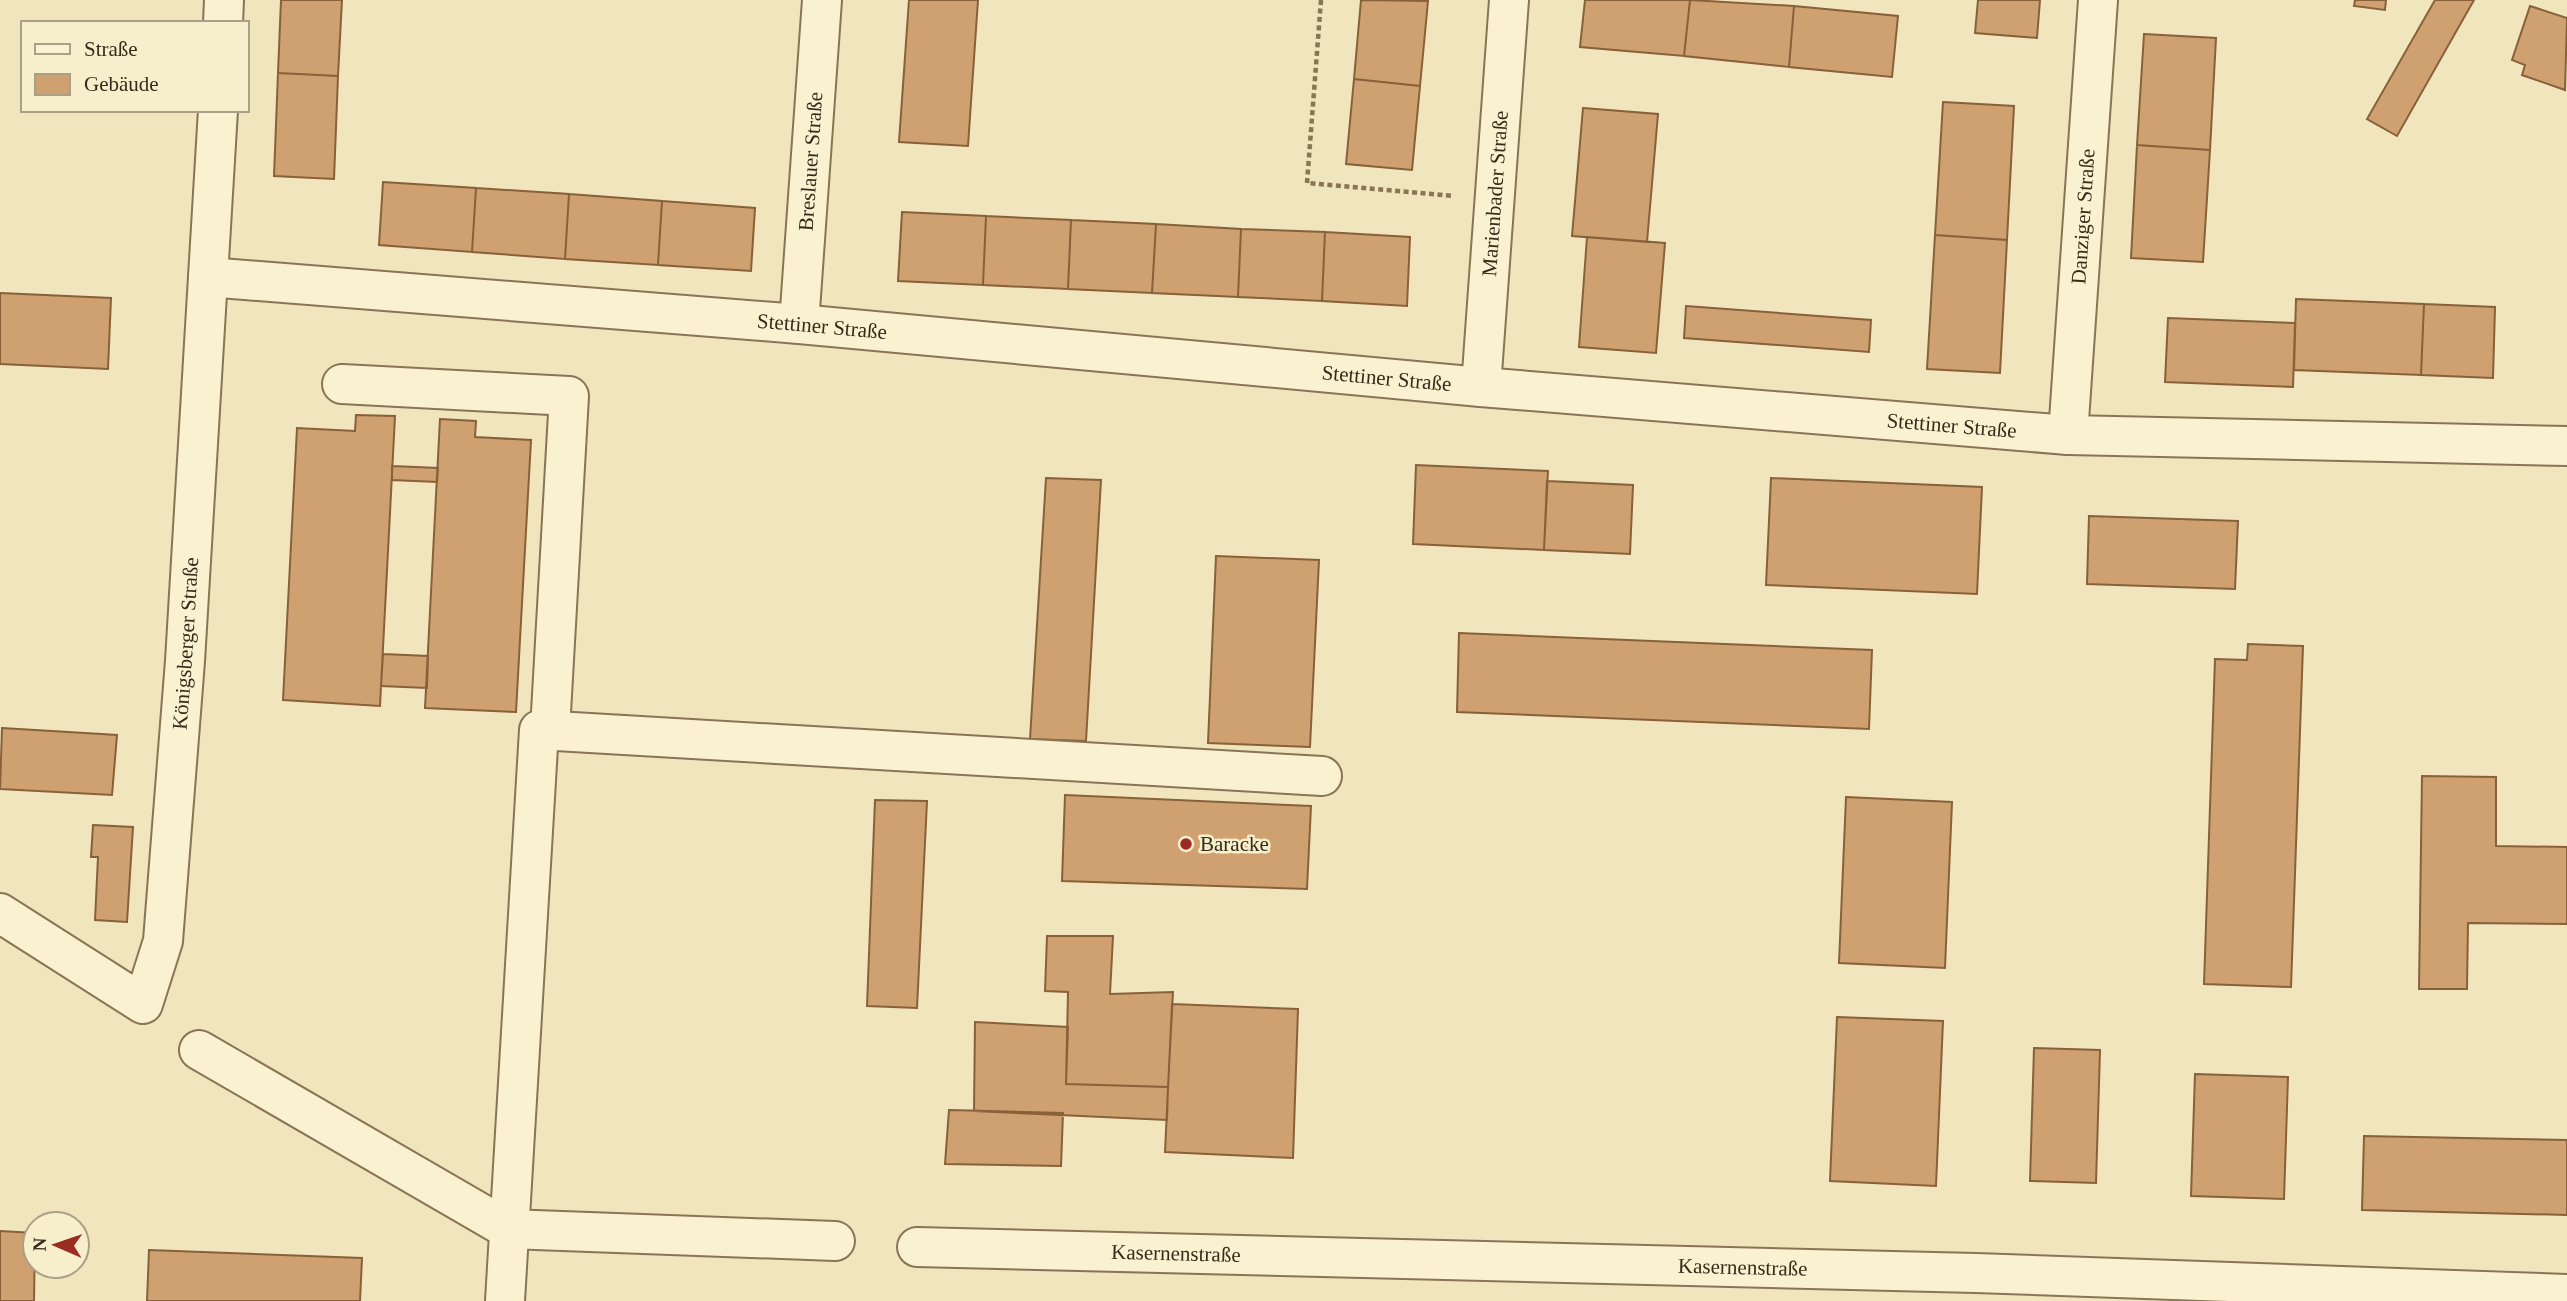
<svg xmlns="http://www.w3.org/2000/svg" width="2567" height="1301" font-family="Georgia,serif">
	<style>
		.building { fill: #d0a170; stroke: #88603a; stroke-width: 2 }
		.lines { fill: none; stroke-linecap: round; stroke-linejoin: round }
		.minor-casing { stroke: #887555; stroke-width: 42 }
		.path { stroke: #887555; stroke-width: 4.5; stroke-dasharray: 5 3.5; stroke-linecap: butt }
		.minor { stroke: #faf1d0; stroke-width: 38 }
		.poi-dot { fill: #9a2c22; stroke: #f7eecc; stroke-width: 2.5 }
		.labels { text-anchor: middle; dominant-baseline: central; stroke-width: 5; stroke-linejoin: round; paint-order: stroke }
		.street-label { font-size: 21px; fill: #362b1b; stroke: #f7eecc }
		.poi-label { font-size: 21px; fill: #362b1b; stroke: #f7eecc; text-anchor: start }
	</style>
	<rect width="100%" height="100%" fill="#f0e5bc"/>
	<!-- building -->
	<path class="building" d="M281,0H342L338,76L278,73Z
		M909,0H978L968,146L899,142Z
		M1361,0L1428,1L1420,86L1354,79Z
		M1585,0H1690L1684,56L1580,47Z
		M1690,0L1794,6L1789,67L1684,56Z
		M1978,0H2040L2037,38L1975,33Z
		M2355,0H2386L2385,10L2354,6Z
		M2435,0H2474L2397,136L2367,119Z
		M1794,6L1898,16L1892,77L1789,67Z
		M2530,6L2567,18L2565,90L2522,75L2525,65L2512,60Z
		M2144,34L2216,38L2210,150L2137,145Z
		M278,73L338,76L334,179L274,176Z
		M1354,79L1420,86L1412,170L1346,164Z
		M1943,102L2014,106L2007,240L1935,235Z
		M1583,108L1658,114L1647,242L1572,236Z
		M2137,145L2210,150L2203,262L2131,258Z
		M383,182L476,188L472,252L379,245Z
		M476,188L569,194L565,259L472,252Z
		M569,194L662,201L658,265L565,259Z
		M662,201L755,208L751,271L658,265Z
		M902,212L986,216L983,285L898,281Z
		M986,216L1071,220L1068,289L983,285Z
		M1071,220L1156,224L1152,293L1068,289Z
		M1156,224L1241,229L1238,297L1152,293Z
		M1241,229L1325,232L1322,301L1238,297Z
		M1325,232L1410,237L1407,306L1322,301Z
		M1935,235L2007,240L2000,373L1927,369Z
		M1587,237L1665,243L1656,353L1579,347Z
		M0,293L111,298L108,369L0,364Z
		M2296,299L2424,304L2421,375L2294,370Z
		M2424,304L2495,307L2493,378L2421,375Z
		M1686,306L1871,320L1869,352L1684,338Z
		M2168,318L2295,323L2293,387L2165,382Z
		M356,415L395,416L380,706L283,700L297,428L355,431Z
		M440,419L476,421L475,437L531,440L516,712L425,708Z
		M1416,465L1548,471L1544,550L1413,544Z
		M392,466L438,468L437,482L392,480Z
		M1046,478L1101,480L1086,741L1030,739Z
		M1771,478L1982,487L1977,594L1766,585Z
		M1547,481L1633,485L1630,554L1544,550Z
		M2089,516L2238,521L2235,589L2087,584Z
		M1216,556L1319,560L1310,747L1208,743Z
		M1459,633L1872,650L1869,729L1457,712Z
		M2248,644L2303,646L2291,987L2204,984L2215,659L2247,660Z
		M383,654L428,656L427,688L381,686Z
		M2,728L117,735L112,795L0,789Z
		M2422,776L2496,777V846L2567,847V924L2468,923L2467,989H2419Z
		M1065,795L1311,806L1307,889L1062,881Z
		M1846,797L1952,802L1945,968L1839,963Z
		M875,800L927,801L917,1008L867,1006Z
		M93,825L133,827L127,922L95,920L98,857H91Z
		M1047,936H1113L1110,994L1173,992L1168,1087L1066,1084L1068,992L1045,991Z
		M1172,1004L1298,1009L1293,1158L1165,1152Z
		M1837,1017L1943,1021L1936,1186L1830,1181Z
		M975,1022L1068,1027L1066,1084L1168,1087L1167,1120L974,1111Z
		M2034,1048L2100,1050L2096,1183L2030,1181Z
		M2195,1074L2288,1077L2284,1199L2191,1196Z
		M949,1110L1063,1113L1061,1166L945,1164Z
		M2364,1136L2567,1140V1215L2362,1210Z
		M0,1231L35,1233L34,1301H0Z
		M149,1250L362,1258L360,1301H147Z"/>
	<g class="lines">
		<!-- minor casing -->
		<g class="minor-casing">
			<g id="minor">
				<path d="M223,23L224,0"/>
				<path id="s1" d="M208,277L799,324L1481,387L2068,435L2567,446"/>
				<path id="s2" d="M799,324L822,0"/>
				<path d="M342,384L569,396L550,730"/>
				<path id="s3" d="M1481,387L1509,0"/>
				<path id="s4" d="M2068,435L2098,0"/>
				<path id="s5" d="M0,913L143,1004L163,941L185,661L218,110"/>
				<path d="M199,1050L508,1229L835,1241"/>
				<path id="s6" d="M917,1247L1976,1273L2567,1294"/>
				<path d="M505,1301L539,730L1322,776"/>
			</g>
		</g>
		<!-- path -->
		<path class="path" d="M1321,0L1307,183L1454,196"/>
		<!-- minor -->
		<use href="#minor" class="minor"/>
	</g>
	<!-- markers -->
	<circle class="poi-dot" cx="1186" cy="844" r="7"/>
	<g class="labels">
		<!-- street labels -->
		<g class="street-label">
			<text stroke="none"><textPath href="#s2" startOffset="163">Breslauer Straße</textPath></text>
			<text stroke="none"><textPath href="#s3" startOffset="194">Marienbader Straße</textPath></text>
			<text stroke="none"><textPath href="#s4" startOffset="219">Danziger Straße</textPath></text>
			<text stroke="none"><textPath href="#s1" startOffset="616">Stettiner Straße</textPath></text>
			<text stroke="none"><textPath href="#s1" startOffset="1183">Stettiner Straße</textPath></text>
			<text stroke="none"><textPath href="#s1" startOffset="1750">Stettiner Straße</textPath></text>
			<text stroke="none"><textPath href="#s5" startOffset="534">Königsberger Straße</textPath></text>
			<text stroke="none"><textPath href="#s6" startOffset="259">Kasernenstraße</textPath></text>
			<text stroke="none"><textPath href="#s6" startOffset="826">Kasernenstraße</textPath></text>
		</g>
		<!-- poi labels -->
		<g class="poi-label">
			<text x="1200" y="844">Baracke</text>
		</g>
	</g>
	<!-- legend -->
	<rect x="21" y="21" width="228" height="91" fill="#f7eecc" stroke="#aaa085" stroke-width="2"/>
	<rect x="35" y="44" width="35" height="10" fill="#faf1d0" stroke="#aaa085" stroke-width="2"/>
	<text x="84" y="56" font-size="21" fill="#362b1b">Straße</text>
	<rect x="35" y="74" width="35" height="21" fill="#d0a170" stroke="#aaa085" stroke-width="2"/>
	<text x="84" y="91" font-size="21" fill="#362b1b">Gebäude</text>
	<!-- north arrow -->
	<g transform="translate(56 1245) rotate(272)"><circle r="33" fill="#f7eecc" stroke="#aaa085" stroke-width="2"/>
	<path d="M0-5L12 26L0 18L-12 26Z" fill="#9a2c22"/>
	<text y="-10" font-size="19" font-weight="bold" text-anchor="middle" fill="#362b1b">N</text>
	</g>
</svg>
